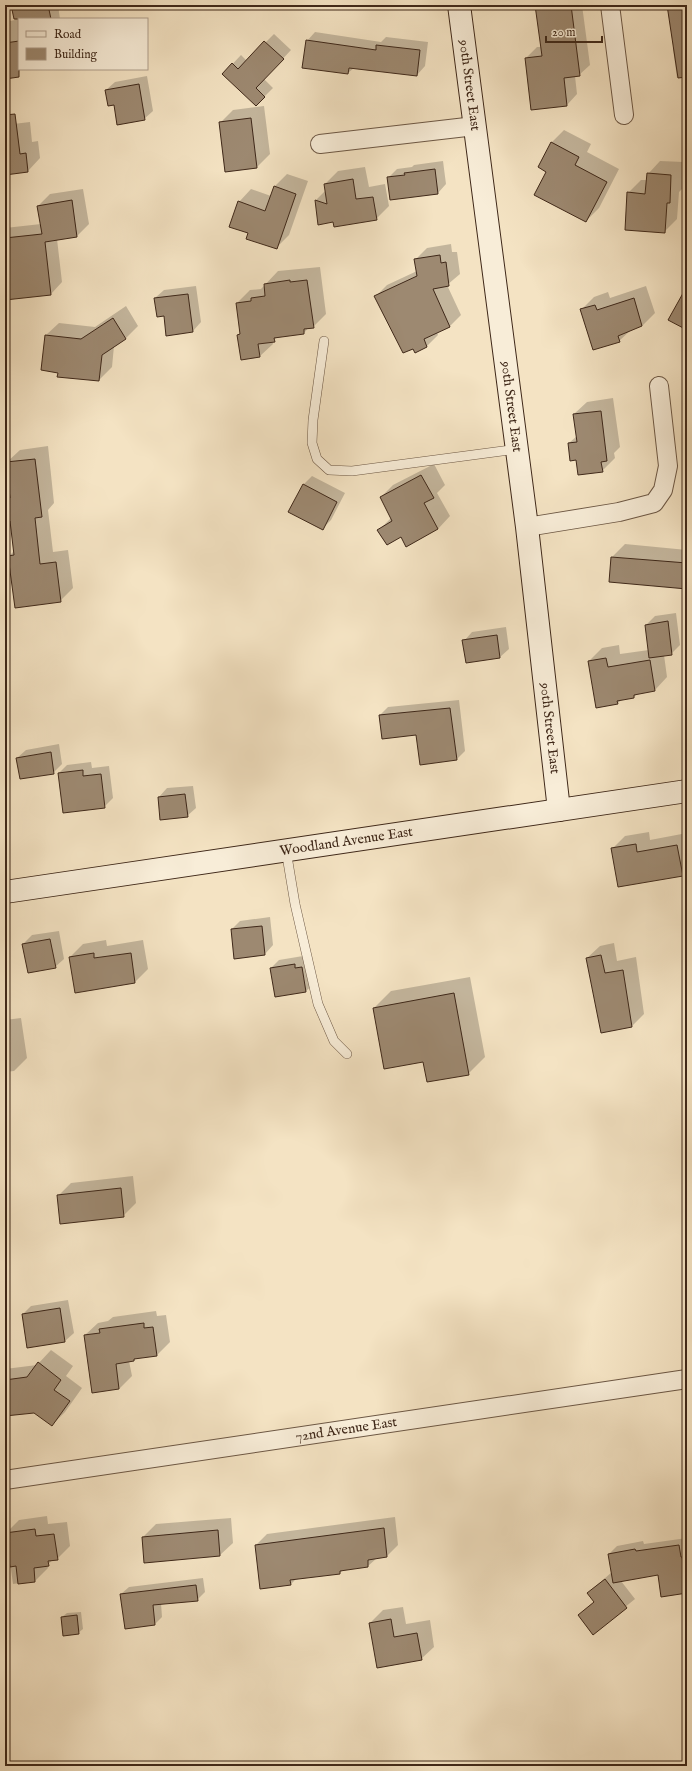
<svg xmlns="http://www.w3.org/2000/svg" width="692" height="1771" font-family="'IM FELL English',serif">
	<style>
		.shadow { fill: #0003 }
		.building { fill: #9d8971; stroke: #3f2819 }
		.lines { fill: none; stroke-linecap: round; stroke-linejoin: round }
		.lane-casing { stroke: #6c5744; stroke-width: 10 }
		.street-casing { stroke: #6c5744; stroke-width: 20 }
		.secondary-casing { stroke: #3f2819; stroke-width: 24 }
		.lane { stroke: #f8edd8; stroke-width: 9 }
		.street { stroke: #f8edd8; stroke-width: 18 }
		.secondary { stroke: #f8edd8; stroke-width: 22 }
		.labels { text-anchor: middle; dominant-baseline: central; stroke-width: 3; stroke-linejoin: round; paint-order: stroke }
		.street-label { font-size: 14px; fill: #3f2819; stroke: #f8edd8 }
	</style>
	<rect width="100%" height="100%" fill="#f4e3c3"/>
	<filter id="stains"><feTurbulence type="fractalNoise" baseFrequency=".005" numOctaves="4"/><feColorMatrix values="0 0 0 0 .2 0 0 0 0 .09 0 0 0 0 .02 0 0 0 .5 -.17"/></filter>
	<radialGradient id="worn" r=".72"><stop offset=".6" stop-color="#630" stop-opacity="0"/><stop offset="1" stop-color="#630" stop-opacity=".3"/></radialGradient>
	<!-- shadow -->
	<path class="shadow" d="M12,5H58L60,19H19V69H21L11,78L5,79V22L15,20Z
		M536,5H582L590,65L579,75L575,76L577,94L567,105L526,58L537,47H541Z
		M668,5H687V76L677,78L673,49L675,47Z
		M315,32L381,42L386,37L428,42L425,66L417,75L354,68L348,73L307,41Z
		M274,34L291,50L264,79L273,88L256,105L223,74L241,55L247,61Z
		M147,76L153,111L144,119L106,90L115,82Z
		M264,106L270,154L257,167L226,170L220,123L233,110Z
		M30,122L32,142L38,141L40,158L28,171L5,174V125Z
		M564,130L591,144L587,152L619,169L599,208L586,221L548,171L551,143Z
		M443,161L446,184L438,193L388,178L397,169L412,167L414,165Z
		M660,161L684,162L682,189L679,192L677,219L665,231L628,193L641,180H647L648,174Z
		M365,167L369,187L385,184L389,206L376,219L334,221L316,200L326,190L325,184L338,171Z
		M287,174L308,181L289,235L276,248L249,233L239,202L251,189L271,196L275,186Z
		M83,189L89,224L77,236L57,239L62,282L51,294L5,299V228L41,224L38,206L50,194Z
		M451,244L452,252H457L460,274L447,285L461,315L450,326L437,332L438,335L427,346L415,351L376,296L387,285L417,271L416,259L427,248Z
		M320,267L326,314L313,327H309L304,333L279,336L272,341L273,344L260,356L238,335L241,333L237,303L250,290L261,289L278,271Z
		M196,286L201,322L193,331L165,315L155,298L164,290Z
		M646,286L655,313L642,326L631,330L619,341L581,310L594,297L608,292L610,298Z
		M126,306L138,326L126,338L114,346L112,367L99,380L59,372L46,335L59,323L95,327Z
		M613,398L620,447L614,453L615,458L602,471L576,459L569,443L577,436L574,414L587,402Z
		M48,446L54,503L48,510L53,552L68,550L73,588L60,601L9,556L14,551L10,520H5V496L10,491L7,462L20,450Z
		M434,464L445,485L437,493L450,516L438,529L407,546L401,536L379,530L391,518L381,497L393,485Z
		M312,476L345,493L331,520L323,528L303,485Z
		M625,544L687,550V588L612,557Z
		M676,613L680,645L671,654L664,655L667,677L655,690L638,693L634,697L622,699L618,703L589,661L602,648L619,645L620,654L649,650L646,625L655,616Z
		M506,627L509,649L500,657L467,662L464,641L472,632Z
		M459,700L465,751L457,759L417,733L380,715L388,707Z
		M59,744L62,764L53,773L17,758L26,750Z
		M91,762L92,768L109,766L113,798L104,807L59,773L67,765Z
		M193,786L196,808L187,816L159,797L167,788Z
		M649,832L650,840L687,833V870L682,875L612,849L625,836Z
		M270,917L273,945L265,954L232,929L240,921Z
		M59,931L64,959L55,967L23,944L32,935Z
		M106,940L107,946L143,940L148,969L135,982L76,992L70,957L83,944Z
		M614,943L617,961L636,957L644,1014L632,1026L587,958L600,946Z
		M303,956L315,983L306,991L275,996L271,968L279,960Z
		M470,977L485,1057L468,1074L424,1061L374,1008L391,991Z
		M21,1018L27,1058L14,1071L5,1072V1020Z
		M133,1176L136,1203L123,1216L58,1196L71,1183Z
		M68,1300L74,1333L65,1341L28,1347L23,1314L31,1306Z
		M156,1311L157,1316L166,1315L170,1342L157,1355L136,1358L134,1361H129L132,1376L119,1389L85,1335L98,1323L108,1321L113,1317Z
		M51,1350L73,1366L66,1376L82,1388L65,1412L52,1425L34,1412L5,1416V1369L37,1365Z
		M47,1516L48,1524L67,1522L70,1546L57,1559H54L47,1565L48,1568L35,1581L13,1584L6,1533L19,1520Z
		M395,1517L398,1545L387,1556L377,1558L368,1566L344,1569L340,1573L297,1578L291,1584L256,1545L267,1534Z
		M231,1518L233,1543L220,1555L143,1537L156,1524Z
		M687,1538V1592L662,1596L658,1574L621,1581L635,1599L593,1633L579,1615L595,1601L588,1593L612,1572L609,1554L617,1546L643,1541L644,1544Z
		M5,1574L9,1595L5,1599Z
		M203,1578L205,1592L197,1600L161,1603L162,1617L155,1624L121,1594L129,1587Z
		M403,1607L406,1624L430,1620L434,1647L421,1659L370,1623L383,1610Z
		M81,1612L83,1629L78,1633L62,1617L67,1613Z"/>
	<!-- building -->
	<path class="building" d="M11,5H48L51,19H14Z
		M535,5H571L580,76L564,78L567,106L531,110L525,58L542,56Z
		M667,5H687V77L678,78Z
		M306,40L376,50V45L420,50L417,76L349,68L348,74L302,68Z
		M19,41V77L5,79V43Z
		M264,41L284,59L256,88L265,97L256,106L222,74L232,63L238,69Z
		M139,84L145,120L117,125L114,105L108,106L105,90Z
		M15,114L20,154L26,153L28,172L5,175V115Z
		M251,118L257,168L225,172L219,122Z
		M551,142L579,157L575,165L607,182L586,222L534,195L546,172L538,167Z
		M435,169L438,194L390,200L387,177L405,175L404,173Z
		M647,173L671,175L670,203H667L665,233L625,230L627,192L645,194Z
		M353,179L356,199L373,197L377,220L334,227L333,222L318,225L315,200L327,204L324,184Z
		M274,186L296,194L277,249L246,239L248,233L229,227L238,201L265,211Z
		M72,200L77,237L45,242L51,295L5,300V238L42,234L37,206Z
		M440,255L441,263L446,262L449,286L433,289L450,327L424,339L427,347L415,353L413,349L403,353L374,296L417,276L414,259Z
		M290,280V282L307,280L314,328L304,329V334L274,338L275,342L258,344L260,357L241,360L237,335L240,334L236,303L251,301V298L265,296L264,284Z
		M687,286V330L668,320Z
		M188,294L193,332L166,336L164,316L157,317L154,298Z
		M634,298L642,326L618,336L620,342L593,350L580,309L595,305L597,310Z
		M113,318L126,339L102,355L99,381L57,377L58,373L41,370L45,335L81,339Z
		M601,411L607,461L601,462L603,472L578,475L576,460L570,461L568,443L577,442L573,414Z
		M35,459L42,517L35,518L40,564L56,562L61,602L15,608L8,556L14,555L10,521H5V498H10L6,462Z
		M421,475L434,498L424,503L438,529L406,547L401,537L387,545L377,530L392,521L380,497Z
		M303,484L337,502L323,530L288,512Z
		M611,557L687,563V589L609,582Z
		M668,621L672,655L649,658L645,625Z
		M497,635L500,658L466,663L462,640Z
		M606,658L608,667L650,660L655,691L634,695V698L617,701L618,704L596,708L588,661Z
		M450,708L457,760L420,765L416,735L382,739L379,715Z
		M51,752L54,774L20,779L16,758Z
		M83,770V776L101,774L105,808L63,813L58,773Z
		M185,794L188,817L160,820L158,797Z
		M636,844L637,852L677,845L683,876L618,887L611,848Z
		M262,926L265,955L234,959L231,929Z
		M50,939L56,968L28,973L22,944Z
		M94,953V958L131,953L135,983L75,993L69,957Z
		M601,955L605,973L623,970L632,1027L601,1033L586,958Z
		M295,964V968L302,967L306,992L275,997L270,968Z
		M454,993L469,1075L427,1082L423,1062L384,1069L373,1008Z
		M121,1188L124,1217L60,1224L57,1195Z
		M60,1308L65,1342L27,1348L22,1314Z
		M144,1323V1328L153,1327L157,1356L134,1359V1361L116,1364L119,1389L92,1393L84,1335L100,1333L99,1329Z
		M38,1362L61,1380L54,1390L70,1401L52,1426L34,1413L5,1416V1380L27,1377Z
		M384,1528L387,1557L368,1560V1567L340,1571V1574L290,1580L291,1585L260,1589L255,1545Z
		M35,1529L36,1536L54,1534L58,1560L48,1561L49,1566L34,1568L35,1582L18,1584L16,1566L10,1567L5,1533Z
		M218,1530L220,1556L144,1563L142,1537Z
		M679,1545L681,1557H682L687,1593L661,1597L658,1575L613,1583L608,1554L635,1549L636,1551Z
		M605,1579L627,1608L593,1635L578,1615L594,1602L587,1593Z
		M196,1585L198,1601L153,1605L155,1625L125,1629L120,1594Z
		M77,1615L79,1634L63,1636L61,1617Z
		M391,1619L394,1637L417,1633L422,1660L377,1668L369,1623Z"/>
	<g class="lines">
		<!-- lane casing -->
		<g class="lane-casing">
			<path id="lane" d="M324,341L313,420L312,443L317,459L329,470L352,471L517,449
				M286,850L295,904L318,1004L334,1041L347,1054"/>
		</g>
		<!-- street casing -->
		<g class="street-casing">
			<g id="street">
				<path d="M610,5L624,115"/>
				<path d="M320,144L475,126"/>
				<path d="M527,527L619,512L654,503L663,490L668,466L659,386"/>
				<path id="s1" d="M5,1480L687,1379"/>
			</g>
		</g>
		<!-- secondary casing -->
		<g class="secondary-casing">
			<g id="secondary">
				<path id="s2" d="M459,5L527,527L559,810"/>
				<path id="s3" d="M5,892L687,791"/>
			</g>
		</g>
		<!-- lane -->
		<use href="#lane" class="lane"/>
		<!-- street -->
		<use href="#street" class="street"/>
		<!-- secondary -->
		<use href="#secondary" class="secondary"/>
	</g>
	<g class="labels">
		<!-- street labels -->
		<g class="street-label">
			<text stroke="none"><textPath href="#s2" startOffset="81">90th Street East</textPath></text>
			<text stroke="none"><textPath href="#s2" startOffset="405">90th Street East</textPath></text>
			<text stroke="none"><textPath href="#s2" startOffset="729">90th Street East</textPath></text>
			<text stroke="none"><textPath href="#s3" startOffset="345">Woodland Avenue East</textPath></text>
			<text stroke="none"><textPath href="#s1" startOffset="345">72nd Avenue East</textPath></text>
		</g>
	</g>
	<!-- margin -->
	<rect width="692" height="1771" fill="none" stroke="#f4e3c3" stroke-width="20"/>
	<rect x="6" y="6" width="680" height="1759" fill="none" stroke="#3f2819" stroke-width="2"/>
	<rect x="10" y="10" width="672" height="1751" fill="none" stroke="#3f2819"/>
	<!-- legend -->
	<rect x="18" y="18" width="130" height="52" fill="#f8edd8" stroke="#ae9e8c"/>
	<rect x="26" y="31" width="20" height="6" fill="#f8edd8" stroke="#ae9e8c"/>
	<text x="54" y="38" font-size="12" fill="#3f2819">Road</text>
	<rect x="26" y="48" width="20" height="12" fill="#9d8971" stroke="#ae9e8c"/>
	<text x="54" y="58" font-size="12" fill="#3f2819">Building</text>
	<!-- scale -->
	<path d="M546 36v6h56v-6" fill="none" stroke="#3f2819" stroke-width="2"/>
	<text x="552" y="36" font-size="12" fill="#3f2819" stroke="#f8edd8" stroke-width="3" paint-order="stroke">20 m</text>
	<rect width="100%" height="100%" filter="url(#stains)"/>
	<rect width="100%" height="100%" fill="url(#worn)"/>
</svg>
